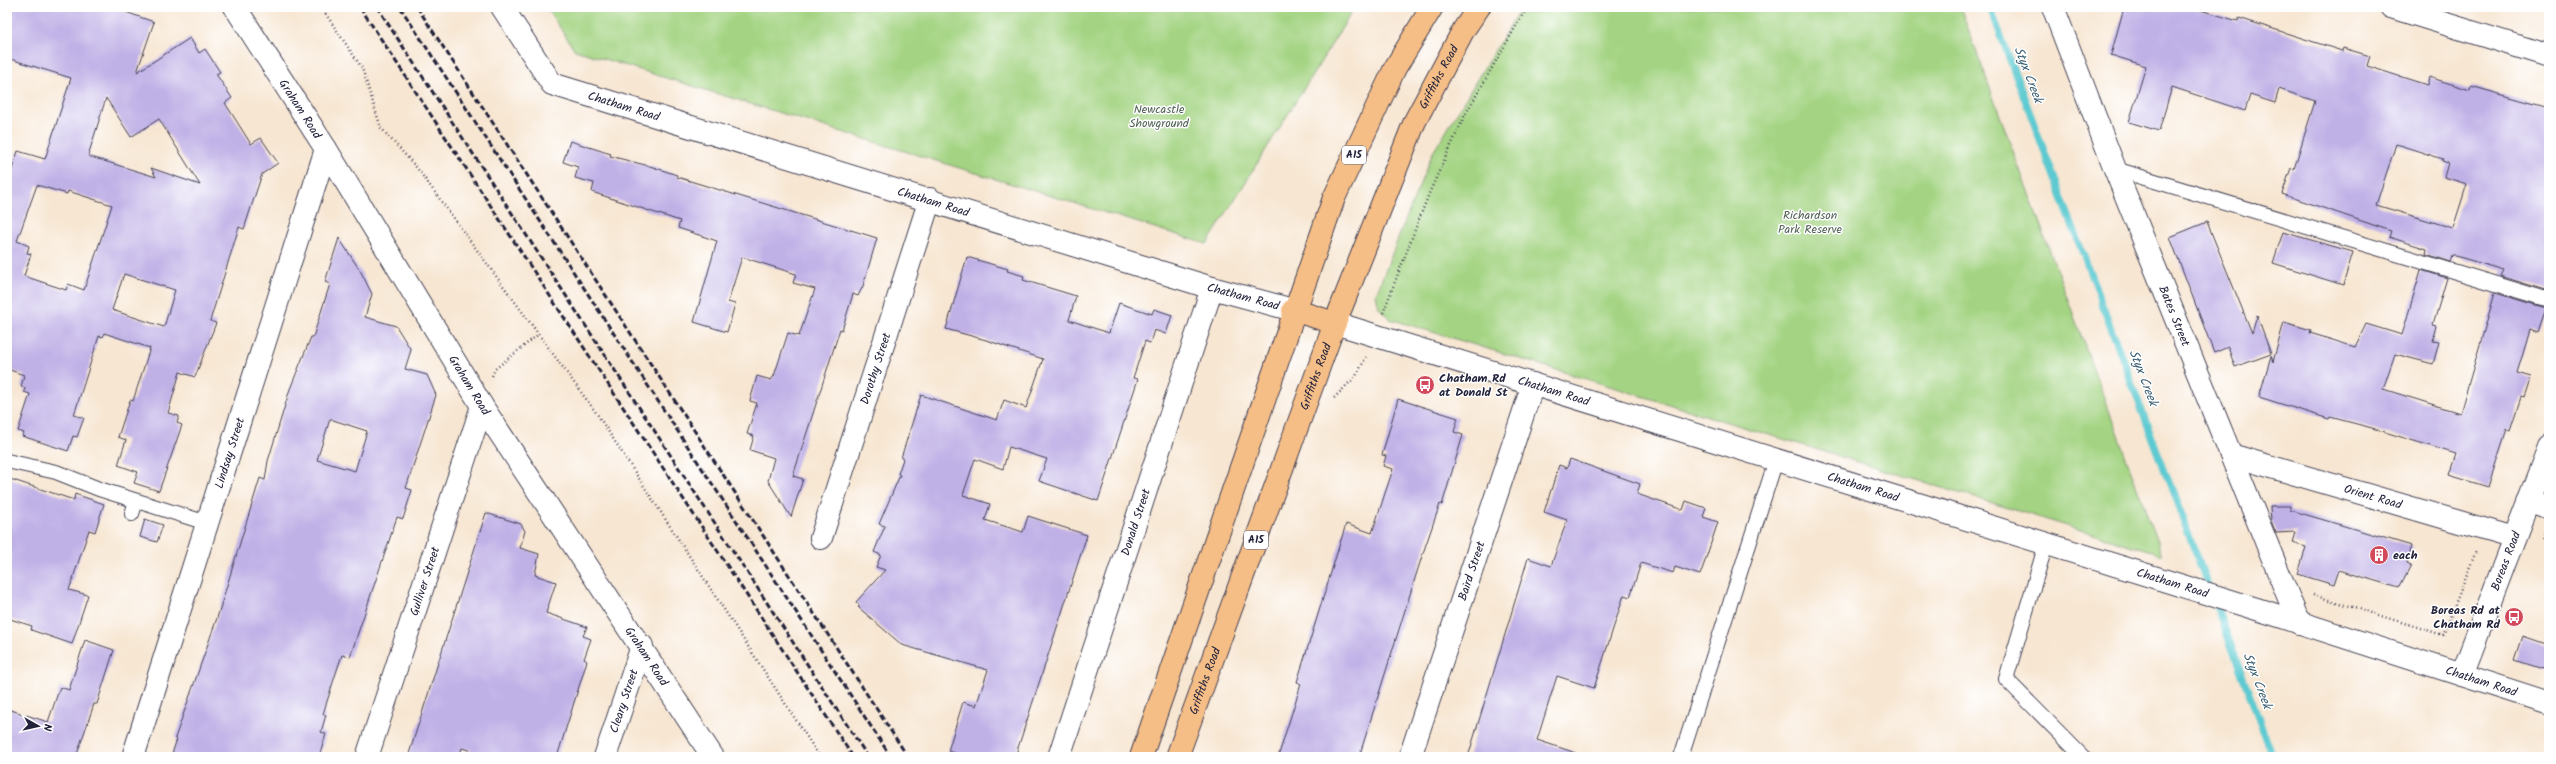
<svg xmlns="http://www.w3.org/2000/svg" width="2556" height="764" font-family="Kalam,sans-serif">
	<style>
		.green { fill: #a4d483; stroke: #637b5f }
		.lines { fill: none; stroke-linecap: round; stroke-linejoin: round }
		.stream { stroke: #5dcad1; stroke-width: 7 }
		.building { fill: #bfb0e6; fill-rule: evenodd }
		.lane-casing { stroke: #423f52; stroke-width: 16 }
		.street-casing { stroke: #423f52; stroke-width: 24 }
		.highway-casing { stroke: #423f52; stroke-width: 24 }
		.path { stroke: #423f52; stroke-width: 2.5; stroke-dasharray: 1 3; stroke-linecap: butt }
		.lane { stroke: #fff; stroke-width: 14 }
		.street { stroke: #fff; stroke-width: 22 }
		.highway { stroke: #f6be87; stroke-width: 22 }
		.rail { stroke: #22223b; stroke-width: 3; stroke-dasharray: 6 3; stroke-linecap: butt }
		.labels { text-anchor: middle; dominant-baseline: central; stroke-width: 3; stroke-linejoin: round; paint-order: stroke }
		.shield { fill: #fff; stroke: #646476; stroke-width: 1 }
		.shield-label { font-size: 11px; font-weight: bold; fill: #22223b }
		.street-label { font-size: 12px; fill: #22223b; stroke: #fff }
		.park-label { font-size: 12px; fill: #506054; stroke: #fff }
		.poi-label { font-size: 12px; font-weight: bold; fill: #22223b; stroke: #fff; text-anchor: start }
		.water-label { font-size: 13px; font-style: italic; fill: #375d70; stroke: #fff }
	</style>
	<rect width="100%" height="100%" fill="#fff"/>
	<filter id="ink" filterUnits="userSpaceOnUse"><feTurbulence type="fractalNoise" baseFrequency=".025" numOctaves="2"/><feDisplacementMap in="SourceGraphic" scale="8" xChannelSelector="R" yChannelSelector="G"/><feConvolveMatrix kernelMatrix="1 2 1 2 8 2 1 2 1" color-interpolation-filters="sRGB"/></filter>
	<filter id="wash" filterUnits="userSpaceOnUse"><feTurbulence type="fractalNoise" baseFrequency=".012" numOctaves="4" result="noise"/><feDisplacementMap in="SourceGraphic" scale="16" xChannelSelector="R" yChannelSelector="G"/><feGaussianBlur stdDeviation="0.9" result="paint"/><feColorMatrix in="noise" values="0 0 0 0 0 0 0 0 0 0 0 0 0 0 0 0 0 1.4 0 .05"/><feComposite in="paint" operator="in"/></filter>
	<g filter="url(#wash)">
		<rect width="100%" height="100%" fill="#f7e6d2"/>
		<!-- green -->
		<path class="green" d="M546,7H1355L1207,244L575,50Z
			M1521,7H1960L2162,555L1390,319L1379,308L1376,294L1432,154Z"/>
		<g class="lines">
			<!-- stream -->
			<path class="stream" d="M1990,7L2210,591
				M2214,600L2273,757"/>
		</g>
		<g id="blocks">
			<!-- building -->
			<path class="building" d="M7,7H121L120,10L154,22L137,72L190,38L199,53L205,49L220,72L216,74L232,98L225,103L251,144L261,138L278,163L262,174L244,229L239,227L210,321L216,323L195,377L180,372L168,413L179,416L177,423L182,425L159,491L134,483L138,472L118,465L126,440L118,437L130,400L133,401L150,348L104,333L103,337L99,336L74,415L84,418L77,437L73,436L68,451L22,436L24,433L18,431L30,394L24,392L25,388L21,387L24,375L7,369V184L18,151L45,159L71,78L7,58ZM106,98L131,137L159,119L200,185L151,168L156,177L88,156ZM37,185L67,194L68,191L112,205L84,290L68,284L66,290L24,276L31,254L27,253L29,246L17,241ZM124,274L175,290L164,327L112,310Z
				M2124,7H2190L2238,21L2239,18L2342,51L2343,48L2370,56L2367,66L2427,85L2429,77L2470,90L2471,86L2549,108V291L2500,276L2503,270L2456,256H2453L2451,262L2426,254L2427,249L2389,237L2391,231L2282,194L2291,168L2294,169L2315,101L2279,89L2275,103L2250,95L2245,111L2172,87L2159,131L2129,122L2146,66L2111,55ZM2396,144L2443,159L2442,161L2448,163L2444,177L2467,184L2453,228L2376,205Z
				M570,141L611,154L610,156L653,167L677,175V177L877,238L863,286L858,296L853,294L842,330L840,329L793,476L803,479L791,517L768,481L774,458L750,450L754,436L747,434L757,403L750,401L757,376L771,380L774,376L788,333L799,336L815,289L793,283L796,274L742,257L728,302L735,304L727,332L694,322L717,241L678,228L680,221L592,192L594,183L575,178L578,167L563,162Z
				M2207,222L2252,333L2257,316L2271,354L2235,367L2228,347L2214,353L2170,237Z
				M2283,232L2353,252L2343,285L2273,263Z
				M339,238L361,272L372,294L365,317L396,326L411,350L405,369L427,375L436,395L406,488L412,490L403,519L397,517L350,657L342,655L335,676L323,714L326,715L321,732L326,734L319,757H171L177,739L175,738L217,618L260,478L265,480L268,461L290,389L311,337H313L330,284L325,282ZM330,419L367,431L355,471L317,460Z
				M967,257L1008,269L1007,271L1024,276L1023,280L1076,296L1069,320L1109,333L1119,303L1152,314L1154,309L1172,315L1166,334L1154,330L1150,343L1145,341L1133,378L1138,379L1098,501L1039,481L1047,459L1009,447L1003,469L975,459L963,495L990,504L985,520L1023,532L1028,516L1087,535L1015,757H968L948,751L963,702L976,706L988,670L902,645L858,607L860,606L856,602L885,570L876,567L881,555L874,552L885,526L879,524L900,475L898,474L903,459L901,458L921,395L997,420L1004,400L1026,408L1043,359L986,340L946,329Z
				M2421,270L2447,278L2433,325L2437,326L2433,341L2439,342L2433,364L2395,354L2383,389L2460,413L2495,293L2546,308L2538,332L2530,329L2517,373L2531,377L2524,398L2521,397L2510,430L2507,429L2488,487L2449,475L2456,454L2372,428L2330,417L2329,419L2259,397L2271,356L2273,362L2284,322L2311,330L2310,333L2355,347L2366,324L2402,335Z
				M1398,399L1458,418L1454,432L1463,435L1442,505L1440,504L1422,556L1359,757H1278L1301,684L1297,682L1346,524L1372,533L1393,469L1383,466L1386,456L1382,455Z
				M1570,459L1640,484L1637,494L1683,510L1686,501L1706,508L1703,517L1718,522L1704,564L1700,575L1675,567L1673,573L1641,563L1630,597L1624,595L1594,688L1557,676L1537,740L1576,753L1575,757H1468L1528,558L1551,566L1567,520L1544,512L1559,465L1567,468Z
				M7,478L74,500L75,494L104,504L95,532L89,530L69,590L88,595L72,644L31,630L32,626L7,618Z
				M2270,506H2290V510L2412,546L2407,563L2411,565L2399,588L2339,570L2334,585L2298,574L2306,547L2293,543L2296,532L2276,533L2271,521Z
				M486,513L521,524L525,531L520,548L539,554L535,575L556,582L546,613L587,627L583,636L591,639L584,659L587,661L557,757H493L462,748L459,757H408Z
				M145,519L163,525L157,542L140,537Z
				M2523,636L2549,645V671L2515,660Z
				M85,640L114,650L97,704H94L76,757H7V723L11,710L48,722L60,687L69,690Z"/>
		</g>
	</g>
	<g filter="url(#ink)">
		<use href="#blocks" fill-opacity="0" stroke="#423f52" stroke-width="1"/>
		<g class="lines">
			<!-- lane casing -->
			<g class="lane-casing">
				<path id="lane" d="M2115,169L2549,300
					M7,461L56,472L99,489L207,523
					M132,514L136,501
					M2046,544L2006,679L2083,757
					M1681,757L1776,460"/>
			</g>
			<!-- street casing -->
			<g class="street-casing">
				<g id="street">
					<path id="s1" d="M235,7L326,149L482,406L713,757"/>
					<path id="s2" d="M502,7L552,84L1212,288L1293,310"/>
					<path id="s3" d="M2053,7L2115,169L2299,623"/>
					<path d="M2391,7L2549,56"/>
					<path id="s4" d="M1335,323L2276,615L2549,703"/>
					<path id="s5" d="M2231,455L2514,538"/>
					<path d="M2528,501L2549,509"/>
					<path id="s6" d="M821,538L930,199"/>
					<path id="s7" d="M2462,675L2549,447"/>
					<path id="s8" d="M133,757L326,149"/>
					<path id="s9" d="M367,757L482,406"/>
					<path id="s10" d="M605,757L642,646"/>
					<path id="s11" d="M1059,757L1212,288"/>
					<path id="s12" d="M1410,757L1533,384"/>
				</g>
			</g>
			<!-- highway casing -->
			<g class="highway-casing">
				<g id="highway">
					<path d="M1293,310L1335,323"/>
					<path d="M1141,757L1334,198L1395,68L1432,7"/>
					<path id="s13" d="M1177,757L1335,323L1415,121L1464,29L1479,7"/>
				</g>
			</g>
			<!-- path -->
			<path class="path" d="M321,7L362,68L381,128L417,168L597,414L820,757
				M1383,313L1430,191L1465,115L1527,7
				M492,376L495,369L539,334
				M1334,398L1356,376L1366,357
				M2543,538L2545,531
				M2313,595L2443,635L2476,551"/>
			<!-- lane -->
			<use href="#lane" class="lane"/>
			<!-- street -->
			<use href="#street" class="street"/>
			<!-- highway -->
			<use href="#highway" class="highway"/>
			<!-- rail -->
			<path class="rail" d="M360,7L853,757
				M377,7L868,757
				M400,7L891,757
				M417,7L908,757"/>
		</g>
	</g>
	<!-- icons -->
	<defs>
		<g id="bus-disc" transform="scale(1)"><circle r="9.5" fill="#d1495b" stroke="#fff"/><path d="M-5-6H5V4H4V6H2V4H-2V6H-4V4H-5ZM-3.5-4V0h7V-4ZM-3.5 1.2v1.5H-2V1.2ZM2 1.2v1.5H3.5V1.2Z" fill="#fff"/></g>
		<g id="building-disc" transform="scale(1)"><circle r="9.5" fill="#d1495b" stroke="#fff"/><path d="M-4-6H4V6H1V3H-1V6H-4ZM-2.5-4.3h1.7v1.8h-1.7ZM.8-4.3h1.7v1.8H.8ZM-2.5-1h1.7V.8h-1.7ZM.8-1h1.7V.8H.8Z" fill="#fff"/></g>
	</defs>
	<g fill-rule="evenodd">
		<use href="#bus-disc" x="1425" y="385"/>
		<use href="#building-disc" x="2379" y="555"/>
		<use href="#bus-disc" x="2514" y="617"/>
	</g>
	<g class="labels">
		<!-- shield labels -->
		<g class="shield">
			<rect x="1342" y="146" width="24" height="18" rx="3"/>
			<rect x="1244" y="531" width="24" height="18" rx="3"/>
		</g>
		<g class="shield-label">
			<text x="1354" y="155">A15</text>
			<text x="1256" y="540">A15</text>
		</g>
		<!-- street labels -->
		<g class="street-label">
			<text stroke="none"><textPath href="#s13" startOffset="729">Griffiths Road</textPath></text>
			<text stroke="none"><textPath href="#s2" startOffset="167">Chatham Road</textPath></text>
			<text stroke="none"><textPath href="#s1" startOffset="121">Graham Road</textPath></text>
			<text stroke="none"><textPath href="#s2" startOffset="491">Chatham Road</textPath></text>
			<text stroke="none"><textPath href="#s2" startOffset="815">Chatham Road</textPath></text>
			<text stroke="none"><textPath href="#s3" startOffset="332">Bates Street</textPath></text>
			<text stroke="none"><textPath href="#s6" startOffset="178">Dorothy Street</textPath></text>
			<text stroke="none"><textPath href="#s13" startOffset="405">Griffiths Road</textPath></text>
			<text stroke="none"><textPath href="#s1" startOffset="445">Graham Road</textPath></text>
			<text stroke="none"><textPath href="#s4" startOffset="229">Chatham Road</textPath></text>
			<text stroke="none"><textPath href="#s8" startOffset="319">Lindsay Street</textPath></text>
			<text stroke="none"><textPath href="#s4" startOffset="553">Chatham Road</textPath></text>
			<text stroke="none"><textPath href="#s5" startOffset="148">Orient Road</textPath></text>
			<text stroke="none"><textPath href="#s11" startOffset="247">Donald Street</textPath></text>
			<text stroke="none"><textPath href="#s7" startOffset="122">Boreas Road</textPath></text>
			<text stroke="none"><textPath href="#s12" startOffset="196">Baird Street</textPath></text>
			<text stroke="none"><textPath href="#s9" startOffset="185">Gulliver Street</textPath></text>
			<text stroke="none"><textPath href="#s4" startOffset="877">Chatham Road</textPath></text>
			<text stroke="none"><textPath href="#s1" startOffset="769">Graham Road</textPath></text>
			<text stroke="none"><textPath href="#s13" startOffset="81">Griffiths Road</textPath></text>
			<text stroke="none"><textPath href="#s4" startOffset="1201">Chatham Road</textPath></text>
			<text stroke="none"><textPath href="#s10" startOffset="59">Cleary Street</textPath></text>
		</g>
		<!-- park labels -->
		<g class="park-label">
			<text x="1159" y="109">Newcastle<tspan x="1159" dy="14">Showground</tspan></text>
			<text x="1810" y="215">Richardson<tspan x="1810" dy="14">Park Reserve</tspan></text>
		</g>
		<!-- poi labels -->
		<g class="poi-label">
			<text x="1439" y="378">Chatham Rd<tspan x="1439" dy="14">at Donald St</tspan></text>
			<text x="2393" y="555">each</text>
			<text x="2500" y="610" text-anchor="end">Boreas Rd at<tspan x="2500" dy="14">Chatham Rd</tspan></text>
		</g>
		<!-- water labels -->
		<g class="water-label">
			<text transform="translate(2028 75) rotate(69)">Styx Creek</text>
			<text transform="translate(2143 378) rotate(69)">Styx Creek</text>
			<text transform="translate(2257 681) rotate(69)">Styx Creek</text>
		</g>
	</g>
	<!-- margin -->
	<rect width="2556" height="764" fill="none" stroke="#fff" stroke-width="24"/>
	<!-- north arrow -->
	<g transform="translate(38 726) rotate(98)" stroke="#ffffff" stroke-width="3" paint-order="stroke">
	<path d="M0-3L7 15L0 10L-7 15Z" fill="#22223b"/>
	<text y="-6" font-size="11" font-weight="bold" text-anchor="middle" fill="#22223b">N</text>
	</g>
</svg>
